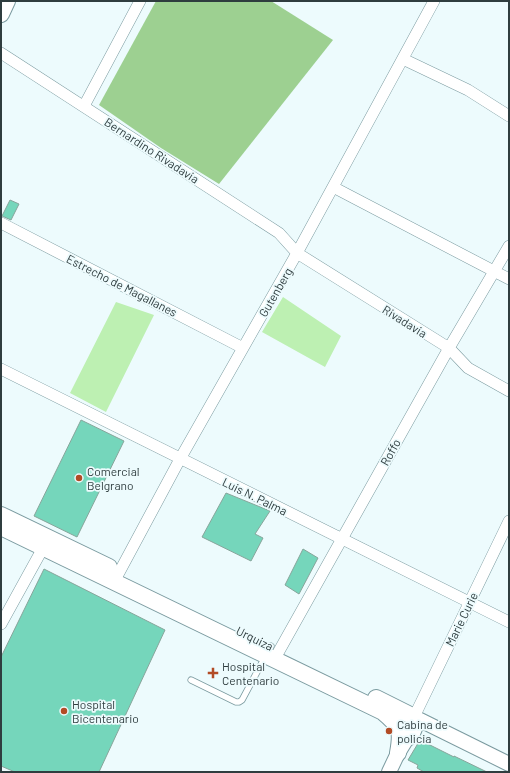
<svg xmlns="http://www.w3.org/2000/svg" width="510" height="773" font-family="Barlow,sans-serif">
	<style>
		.green { fill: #bdf0b2 }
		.forest { fill: #9dd091 }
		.building { fill: #75d6bb; stroke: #87a59b }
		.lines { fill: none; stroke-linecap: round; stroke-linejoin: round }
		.service-casing { stroke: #7b9ba0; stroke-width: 7 }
		.minor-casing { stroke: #7b9ba0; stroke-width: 12 }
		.tertiary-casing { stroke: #7b9ba0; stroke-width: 16 }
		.secondary-casing { stroke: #7b9ba0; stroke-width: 18 }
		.service { stroke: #fff; stroke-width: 5.5 }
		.minor { stroke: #fff; stroke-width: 11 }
		.tertiary { stroke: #fff; stroke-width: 14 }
		.secondary { stroke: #fff; stroke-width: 16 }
		.poi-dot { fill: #b24b25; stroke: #edfbfd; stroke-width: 1.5 }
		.labels { text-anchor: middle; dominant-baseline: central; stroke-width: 3.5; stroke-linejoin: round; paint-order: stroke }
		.street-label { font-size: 12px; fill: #2f3d3f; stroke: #edfbfd }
		.poi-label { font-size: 12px; fill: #2f3d3f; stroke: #edfbfd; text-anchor: start }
	</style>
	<rect width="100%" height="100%" fill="#edfbfd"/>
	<!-- green -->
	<path class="green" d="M283,297L341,336L325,367L262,332Z
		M116,302L154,315L106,412L70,393Z"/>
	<!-- forest -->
	<path class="forest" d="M156,1H271L333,40L219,184L161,148L99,105Z"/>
	<!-- building -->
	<path class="building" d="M10,200L19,204L11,220L2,216Z
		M81,420L124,441L77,537L34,516Z
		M226,493L270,511L255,534L263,538L251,561L202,537Z
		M303,549L318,558L299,594L285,585Z
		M44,569L165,630L99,772H15L1,766V657Z
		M420,740L454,757V756L487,772H424L417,768L418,765L408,760Z"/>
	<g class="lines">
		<!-- service casing -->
		<g class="service-casing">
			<path id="service" d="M191,680L236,702H239L242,700L271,646"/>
		</g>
		<!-- minor casing -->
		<g class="minor-casing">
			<path id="minor" d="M1,53L279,233L297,253L449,348L468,368L509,391
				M403,59L468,90L509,116
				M84,106L140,1
				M333,187L509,279
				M1,223L243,348
				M1,369L509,622
				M114,582L180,459L297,253L434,1
				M1,624L43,548
				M274,660L449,348L509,246
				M414,717L509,521"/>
		</g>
		<!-- tertiary casing -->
		<g class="tertiary-casing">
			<path id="tertiary" d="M414,717L509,764
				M389,772L398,753L406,740L412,736L416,726L414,717"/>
		</g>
		<!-- secondary casing -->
		<g class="secondary-casing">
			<path id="secondary" d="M1,14L7,1
				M1,515L109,567
				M1,527L383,712C401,727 402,731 398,753
				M376,698L414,717"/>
		</g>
		<!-- service -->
		<use href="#service" class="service"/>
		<!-- minor -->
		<use href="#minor" class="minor"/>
		<!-- tertiary -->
		<use href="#tertiary" class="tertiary"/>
		<!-- secondary -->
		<use href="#secondary" class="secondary"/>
	</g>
	<!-- markers -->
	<g class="poi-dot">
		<circle cx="79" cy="478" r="4"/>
		<path d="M211 667h4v4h4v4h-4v4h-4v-4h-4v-4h4z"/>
		<circle cx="64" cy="711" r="4"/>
		<circle cx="389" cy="731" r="4"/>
	</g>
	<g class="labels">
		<!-- street labels -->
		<g class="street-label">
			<text transform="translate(152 150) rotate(33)">Bernardino Rivadavia</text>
			<text transform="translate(122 285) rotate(27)">Estrecho de Magallanes</text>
			<text transform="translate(275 292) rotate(-60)">Gutenberg</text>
			<text transform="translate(405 321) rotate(32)">Rivadavia</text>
			<text transform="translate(390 452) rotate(-61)">Roffo</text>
			<text transform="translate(255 496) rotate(26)">Luis N. Palma</text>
			<text transform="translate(461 619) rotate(-64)">Marie Curie</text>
			<text transform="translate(255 638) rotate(26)">Urquiza</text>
		</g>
		<!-- poi labels -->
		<g class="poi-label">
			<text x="87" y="471">Comercial<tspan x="87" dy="14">Belgrano</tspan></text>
			<text x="222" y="666">Hospital<tspan x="222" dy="14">Centenario</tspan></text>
			<text x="72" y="704">Hospital<tspan x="72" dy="14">Bicentenario</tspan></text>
			<text x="397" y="724">Cabina de<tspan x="397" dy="14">policia</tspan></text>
		</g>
	</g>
	<!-- border -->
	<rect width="510" height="773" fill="none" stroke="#2f3d3f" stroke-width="4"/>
</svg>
